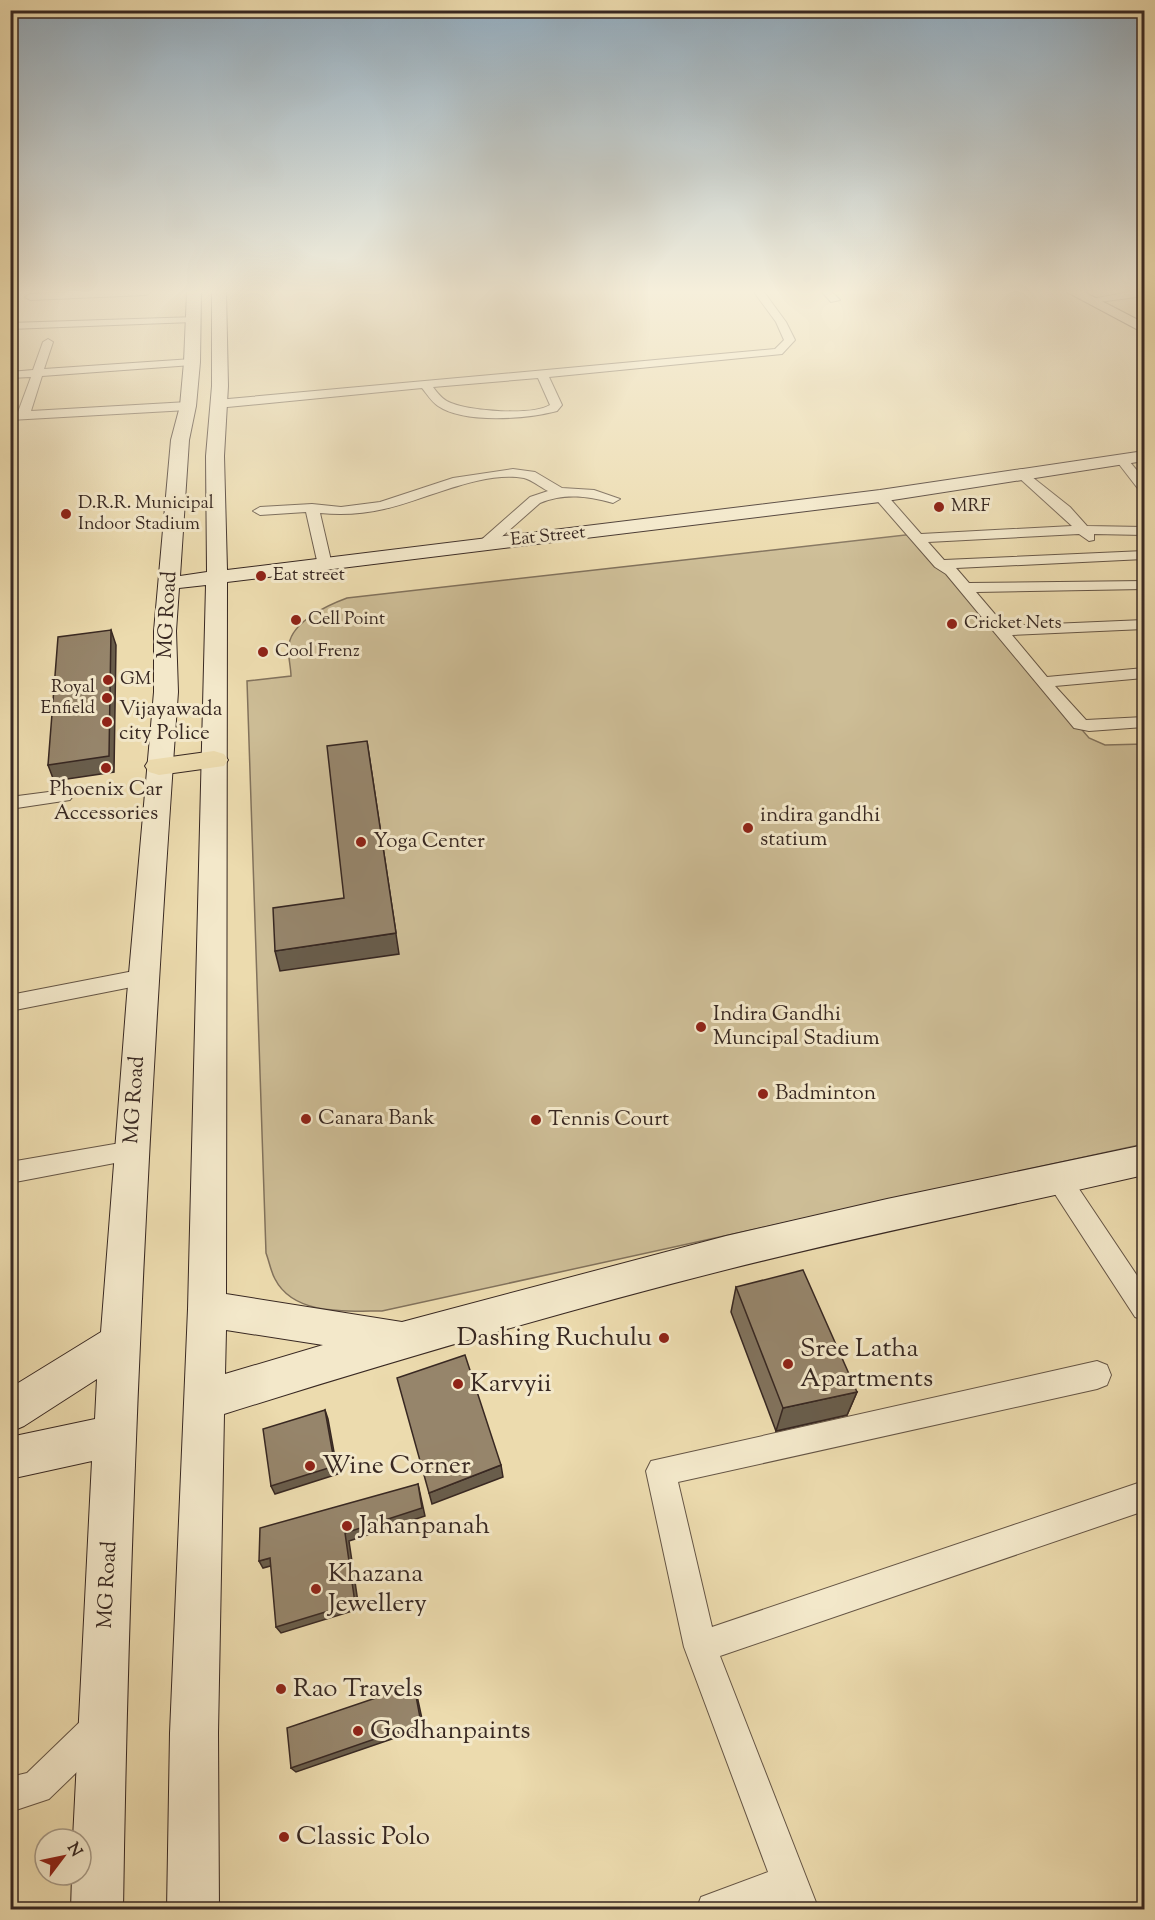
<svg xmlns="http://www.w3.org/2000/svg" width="1155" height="1920" font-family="'Sorts Mill Goudy',serif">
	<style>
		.green { fill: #cdbd96; stroke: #82725c; stroke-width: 1.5 }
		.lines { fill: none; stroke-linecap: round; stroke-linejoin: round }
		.street-casing { stroke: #655545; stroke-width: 2 }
		.secondary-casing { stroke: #382822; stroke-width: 2 }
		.primary-casing { stroke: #382822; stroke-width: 2 }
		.street { fill: #f3e8ca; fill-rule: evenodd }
		.secondary { fill: #f3e8ca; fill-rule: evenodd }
		.primary { fill: #ecdbae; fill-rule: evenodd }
		.wall { fill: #81725c; stroke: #382822; stroke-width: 1.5 }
		.shaded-wall { fill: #695d4b; stroke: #382822; stroke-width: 1.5 }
		.building { fill: #96856b; stroke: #382822; stroke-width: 1.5 }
		.poi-dot { fill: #8f2418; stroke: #f3e8ca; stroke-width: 2 }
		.labels { text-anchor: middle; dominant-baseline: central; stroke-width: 6; stroke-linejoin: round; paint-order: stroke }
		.far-poi-label { font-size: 18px; fill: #382822; stroke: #f3e8ca; text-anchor: start }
		.far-street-label { font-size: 18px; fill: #382822; stroke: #f3e8ca }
		.street-label { font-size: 21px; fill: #382822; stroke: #f3e8ca }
		.poi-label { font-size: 21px; fill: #382822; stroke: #f3e8ca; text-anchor: start }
		.near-poi-label { font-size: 26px; fill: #382822; stroke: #f3e8ca; text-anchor: start }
	</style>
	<rect width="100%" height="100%" fill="#ecdbae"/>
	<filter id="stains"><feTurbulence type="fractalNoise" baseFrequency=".00333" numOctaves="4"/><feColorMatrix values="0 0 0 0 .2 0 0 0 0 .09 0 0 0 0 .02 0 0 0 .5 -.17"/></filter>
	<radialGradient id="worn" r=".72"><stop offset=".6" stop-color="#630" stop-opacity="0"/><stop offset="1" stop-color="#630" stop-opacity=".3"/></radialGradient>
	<!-- green -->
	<path class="green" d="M914,534L1089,738L1105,745L1144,744V1144L382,1311C347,1311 294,1316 275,1279C271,1272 269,1261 266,1253L247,681L291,676C291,667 287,653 289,644C293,621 328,605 347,598Z"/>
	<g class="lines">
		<!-- street casing -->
		<g class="street-casing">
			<path id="street" d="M81,292H151L146,295L30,300L25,297L30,294Z
				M754,292H764L786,322L795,340L782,354L549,377L562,405L557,411C527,419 464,424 438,406C431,401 427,394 422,388L217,408L211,404L217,400L775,349L784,340L776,322ZM538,378L550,405C531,416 471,411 451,403C443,400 438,394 433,387Z
				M822,292H832L840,300L831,302Z
				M1130,292H1144V296L1091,303L1086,300Z
				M197,317V321L193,322L10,329V323Z
				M48,339L53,342L44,369L192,359L197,362L192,365L42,376L31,411L188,402L194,406L188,410L10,420V412H18L31,377L10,378V372L33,370L43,342Z
				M1121,455L1125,456L1144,479V491L1139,490L1115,459Z
				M513,469L535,472L562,488L594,490L620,499L613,503C587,496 565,493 540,503L490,547H480V541L530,497L548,491C540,487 532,480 524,478C482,470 425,500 384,509C363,514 341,515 320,513L332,565L325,569L318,565L306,512L260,515L253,511L260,507L312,504L341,507L380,502L453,478Z
				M1022,469L1070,507L1087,526L1144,527V535L1094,534V540L1089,541L1079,534L928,542L944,560L1144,551V559L956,568L969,583L1144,581V589L976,592L1005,626L1144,620V629L1012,635L1047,677L1144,668V678L1055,686L1086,720L1144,717V727L1089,731L1074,728L946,574L935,567L873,496L880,492L885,493L921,534L1072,526L1017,476V470Z
				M64,790L73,796L70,800L10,809V797Z
				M144,969L152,971L155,977L152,983L10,1011V995Z
				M132,1141L141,1144L144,1151L141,1158L10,1183V1162Z
				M1058,1167L1067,1171L1144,1286V1320L1135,1317L1049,1185L1046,1178L1049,1171Z
				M1097,1361L1107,1365L1111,1375L1107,1385L1097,1389L678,1482L712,1627L1144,1481V1511L720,1656L819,1910H782L780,1904L766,1910H696L701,1897L768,1872L684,1647L646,1471L651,1461Z
				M98,1711L110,1716L115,1728L110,1740L49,1799L10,1812V1777L27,1773L86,1716Z"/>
		</g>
		<!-- secondary casing -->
		<g class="secondary-casing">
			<path id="secondary" d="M187,292H201L200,362L196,406L189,440L180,576L207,572L206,456L212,386V292H226L228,386L224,456L227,570L880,490L1144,451V461L880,502L227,582L226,1294L402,1322L726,1236L887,1199L1144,1145V1175C1005,1207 864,1235 725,1270C556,1313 390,1362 224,1414L218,1733L219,1910H167L170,1733L188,1309L206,585L179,588L176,631L178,692C149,1098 129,1503 123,1910H71L72,1875H81V1839H73L92,1461L10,1479V1437L95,1419L97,1379L24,1426L10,1432V1388L101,1332L127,996L154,692V631L171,440L180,406L184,362ZM226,1330L323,1345L225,1374Z
				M1067,292H1084L1144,323V333Z"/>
		</g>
		<!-- primary casing -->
		<g class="primary-casing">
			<path id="primary" d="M214,751L224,754L228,760L224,766L159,775L149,772L145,766L149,760Z"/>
		</g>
		<!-- street -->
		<use href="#street" class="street"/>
		<!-- secondary -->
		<use href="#secondary" class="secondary"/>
		<!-- primary -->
		<use href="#primary" class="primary"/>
	</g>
	<!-- wall -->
	<path class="wall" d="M736,1287L857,1392L847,1415L776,1431L731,1312Z"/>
	<!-- shaded-wall -->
	<path class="shaded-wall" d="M111,630L116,645L114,772L54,781L48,765Z
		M367,741L399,954L280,971L275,951L396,933Z
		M857,1392L847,1415L776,1431L783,1408Z
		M325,1410L328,1419L338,1474L275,1494L271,1486Z
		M501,1465L503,1477L432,1504L429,1493Z
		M418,1484L425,1516L349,1541L359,1609L281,1633L276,1627L345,1533Z
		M270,1558L274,1565L263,1568L259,1561Z
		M414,1685L416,1691L424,1728L296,1772L291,1768Z"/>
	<!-- building -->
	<path class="building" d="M111,630L109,756L48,765L58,637Z
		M367,741L396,933L275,951L273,908L344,898L327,746Z
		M803,1270L857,1392L783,1408L736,1287Z
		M465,1355L501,1465L429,1493L397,1378Z
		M325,1410L335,1466L271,1486L263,1429Z
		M418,1484L422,1508L345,1533L355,1603L276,1627L270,1558L259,1561L260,1528Z
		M414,1685L421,1723L291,1768L287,1728Z"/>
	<!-- sky -->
	<linearGradient id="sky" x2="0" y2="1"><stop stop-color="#91abbe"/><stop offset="0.52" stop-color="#f6efdb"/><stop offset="1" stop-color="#f6efdb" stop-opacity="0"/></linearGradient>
	<rect width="1155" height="561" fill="url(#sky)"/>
	<!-- markers -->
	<g class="poi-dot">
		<circle cx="939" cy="507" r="6"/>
		<circle cx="66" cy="514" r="6"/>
		<circle cx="261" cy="576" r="6"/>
		<circle cx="296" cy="620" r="6"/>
		<circle cx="952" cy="624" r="6"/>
		<circle cx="263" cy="652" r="6"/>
		<circle cx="108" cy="680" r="6"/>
		<circle cx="107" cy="698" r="6"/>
		<circle cx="107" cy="722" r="6"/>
		<circle cx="106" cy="768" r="6"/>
		<circle cx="748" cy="828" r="6"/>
		<circle cx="361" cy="842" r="6"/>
		<circle cx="701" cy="1027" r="6"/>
		<circle cx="763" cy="1094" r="6"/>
		<circle cx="306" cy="1119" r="6"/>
		<circle cx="536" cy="1120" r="6"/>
		<circle cx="664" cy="1338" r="6"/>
		<circle cx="788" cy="1364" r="6"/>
		<circle cx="458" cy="1384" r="6"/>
		<circle cx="310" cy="1466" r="6"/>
		<circle cx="347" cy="1526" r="6"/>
		<circle cx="316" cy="1589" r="6"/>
		<circle cx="281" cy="1689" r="6"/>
		<circle cx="358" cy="1731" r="6"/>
		<circle cx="284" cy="1837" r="6"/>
	</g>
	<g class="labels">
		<!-- far-poi labels -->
		<g class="far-poi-label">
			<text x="78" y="504">D.R.R. Municipal<tspan x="78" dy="21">Indoor Stadium</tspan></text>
			<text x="951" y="507">MRF</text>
			<text x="273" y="576">Eat street</text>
			<text x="308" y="620">Cell Point</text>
			<text x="964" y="624">Cricket Nets</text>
			<text x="275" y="652">Cool Frenz</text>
			<text x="120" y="680">GM</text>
			<text x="95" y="688" text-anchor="end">Royal<tspan x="95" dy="21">Enfield</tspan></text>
		</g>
		<!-- far-street labels -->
		<g class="far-street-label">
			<text transform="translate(548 537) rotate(-6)">Eat Street</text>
		</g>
		<!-- street labels -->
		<g class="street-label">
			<text transform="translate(168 615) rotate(-87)">MG Road</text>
			<text transform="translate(135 1100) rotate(-86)">MG Road</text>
			<text transform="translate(108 1585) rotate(-87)">MG Road</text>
		</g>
		<!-- poi labels -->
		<g class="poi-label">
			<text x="119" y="710">Vijayawada<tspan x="119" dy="24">city Police</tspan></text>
			<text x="106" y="790" text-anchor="middle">Phoenix Car<tspan x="106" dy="24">Accessories</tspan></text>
			<text x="760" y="816">indira gandhi<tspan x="760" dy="24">statium</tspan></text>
			<text x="373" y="842">Yoga Center</text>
			<text x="713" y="1015">Indira Gandhi<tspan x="713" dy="24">Muncipal Stadium</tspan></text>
			<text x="775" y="1094">Badminton</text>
			<text x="318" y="1119">Canara Bank</text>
			<text x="548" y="1120">Tennis Court</text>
		</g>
		<!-- near-poi labels -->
		<g class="near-poi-label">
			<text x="652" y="1338" text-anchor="end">Dashing Ruchulu</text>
			<text x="800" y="1349">Sree Latha<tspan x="800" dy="30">Apartments</tspan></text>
			<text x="470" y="1384">Karvyii</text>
			<text x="322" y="1466">Wine Corner</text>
			<text x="359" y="1526">Jahanpanah</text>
			<text x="328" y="1574">Khazana<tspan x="328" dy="30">Jewellery</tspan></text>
			<text x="293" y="1689">Rao Travels</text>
			<text x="370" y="1731">Godhanpaints</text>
			<text x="296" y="1837">Classic Polo</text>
		</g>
	</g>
	<!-- margin -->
	<rect width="1155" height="1920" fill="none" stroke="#ecdbae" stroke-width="36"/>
	<rect x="12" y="12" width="1131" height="1896" fill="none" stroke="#382822" stroke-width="3"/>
	<rect x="18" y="18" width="1119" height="1884" fill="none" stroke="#382822" stroke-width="1.5"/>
	<!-- north arrow -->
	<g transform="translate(63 1857) rotate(58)"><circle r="28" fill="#f3e8ca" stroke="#a89b87" stroke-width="1.5"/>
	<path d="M0-4.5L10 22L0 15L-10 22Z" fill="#8f2418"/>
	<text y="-9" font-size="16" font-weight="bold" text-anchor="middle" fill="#382822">N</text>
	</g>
	<rect width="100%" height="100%" filter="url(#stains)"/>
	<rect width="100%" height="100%" fill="url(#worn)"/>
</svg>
